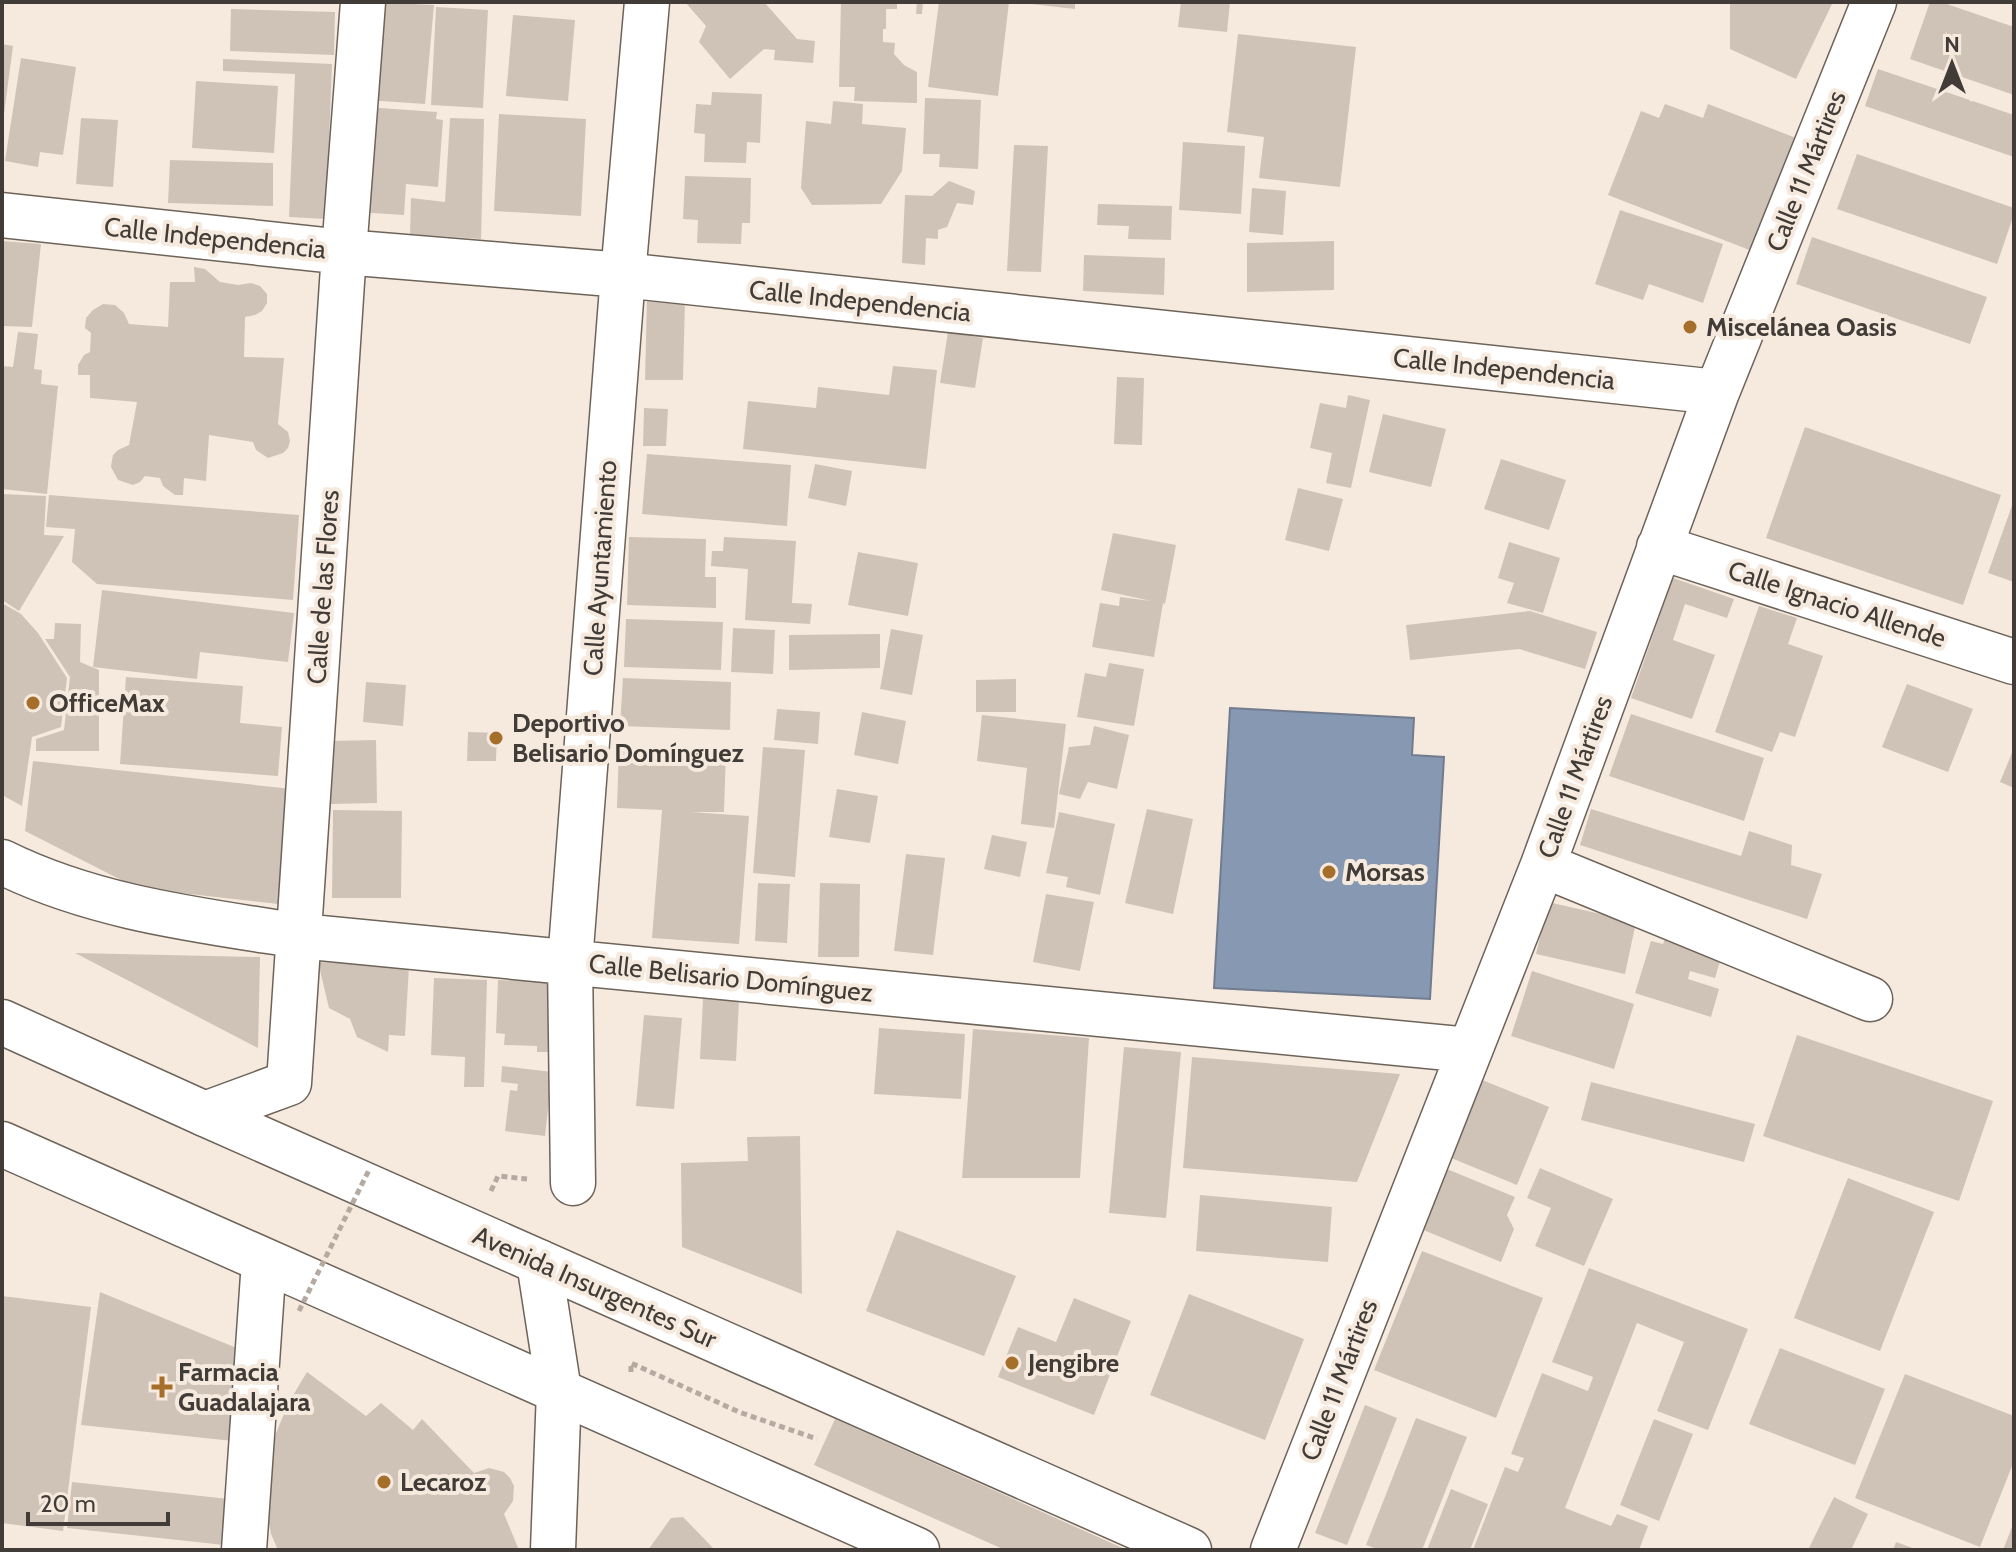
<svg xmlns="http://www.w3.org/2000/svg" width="2016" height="1552" font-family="Cabin,sans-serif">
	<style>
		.water { fill: #8798b3; stroke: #727c8e; stroke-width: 2 }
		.building { fill: #cfc3b8 }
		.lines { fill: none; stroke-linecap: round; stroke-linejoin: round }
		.minor-casing { stroke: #6d6359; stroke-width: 47 }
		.major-casing { stroke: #6d6359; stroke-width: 47 }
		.path { stroke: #b4aaa1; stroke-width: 5; stroke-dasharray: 6 4; stroke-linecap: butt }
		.minor { stroke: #fff; stroke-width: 44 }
		.major { stroke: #fff; stroke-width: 44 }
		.path-bridge { stroke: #b4aaa1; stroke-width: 5; stroke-dasharray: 6 4; stroke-linecap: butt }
		.poi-dot { fill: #a56e2a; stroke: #f6eade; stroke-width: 3 }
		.labels { text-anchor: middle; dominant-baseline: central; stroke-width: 8; stroke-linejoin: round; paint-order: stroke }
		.street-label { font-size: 26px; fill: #413c37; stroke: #f6eade }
		.poi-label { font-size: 26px; font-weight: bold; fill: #413c37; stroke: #f6eade; text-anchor: start }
	</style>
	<rect width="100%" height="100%" fill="#f6eade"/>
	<!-- water -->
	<path class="water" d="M1230,708L1414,718L1412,755L1444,757L1430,999L1214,988Z"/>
	<!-- building -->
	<path class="building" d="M374,2L434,5L425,104L366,100Z
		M685,2H764L797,39L815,41L813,63L774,60L775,50L764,49L730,79L699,42L706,26Z
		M841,2H897V9H886V29H883V42L895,43L894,54L904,65L917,72V103L854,101L855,87H839Z
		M917,2H923L922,14H916Z
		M939,2H1009L998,96L928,87Z
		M1031,2H1075V9L1031,4Z
		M1181,2H1230L1227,32L1178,27Z
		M1730,2H1833L1796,79L1730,49Z
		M1930,2H1941L2014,27V95L1910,59Z
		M436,7L488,10L483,108L431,105Z
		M231,9L335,12L334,55L230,51Z
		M513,15L575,20L568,101L506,96Z
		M1238,34L1356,47L1340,187L1259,178L1264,137L1227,132Z
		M2,44L13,46L4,114H2Z
		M21,58L76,67L63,155L40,152L38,167L5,161Z
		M223,59L332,64L326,219L289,217L295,74L223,71Z
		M1878,69L2014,115V157L1865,106Z
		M196,81L278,86L274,153L192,148Z
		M712,92L762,94L760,143L747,142L746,163L704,162L705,134L694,133L696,104L711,105Z
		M925,98L981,100L978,169L939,167L940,154H923Z
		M833,101L863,104L862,124L906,128L902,171L881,204L812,205L801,188L806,121L831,124Z
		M1665,104L1703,118L1708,104L1796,138L1752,251L1608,195L1641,111L1659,118Z
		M365,107L437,112L436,119L443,120L438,187L406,184L404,215L357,212Z
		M499,114L586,119L581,216L494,211Z
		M81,118L118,120L113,187L76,184Z
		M450,118L484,119L481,239L410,234L411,198L445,202Z
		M1183,142L1245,146L1241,214L1179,210Z
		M1014,145L1048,146L1041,272L1007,271Z
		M1857,154L2014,208V214L1997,264L1837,209Z
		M170,160L273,163V206L168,203Z
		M685,176L751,178L750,223H742L741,244L697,243L698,220L683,219Z
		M949,181L975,191L973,205L957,203L947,227L938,230V239L926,238L925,265L902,263L905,195L932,196Z
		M1252,188L1286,191L1283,235L1249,232Z
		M1098,204L1172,206L1171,240L1128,239L1129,226L1097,225Z
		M1620,210L1723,244L1703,303L1649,284L1643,300L1595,284Z
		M1812,237L1987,297L1970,344L1796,284Z
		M2,241L41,244L32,327L2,326Z
		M1334,241V290L1247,292V243Z
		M1084,255L1165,258L1164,295L1083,291Z
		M194,267L205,269L220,282L238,285L251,283L260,286L267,294V303L262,311L255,315L245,317L244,357L284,358L278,424L288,432L290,441L288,448L283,453L268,458L256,450L253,442L209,435L206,481L184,478L183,495H175L163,486L160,478L145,476L140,482L133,485L118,480L111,467L112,460L113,455L118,450L129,445L137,402L90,398V375H78V365L84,355L90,352L91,333L85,328L86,318L93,310L103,304L115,305L124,313L129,324L168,327L170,282H195Z
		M647,297L685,299L683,380H645Z
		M18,332L38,334L34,369L42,370L41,384L58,386L47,494L2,489V366L13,367Z
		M948,332L983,338L975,388L940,383Z
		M893,366L937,370L926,469L743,449L748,401L816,408L818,387L889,395Z
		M1117,377L1144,378L1142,445L1114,444Z
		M1348,395L1370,400L1351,488L1326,483L1332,453L1310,448L1320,403L1346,408Z
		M644,408L668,409L666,446H643Z
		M1383,414L1446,429L1431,487L1369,472Z
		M1805,427L2001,495L1963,605L1766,538Z
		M647,454L791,465L787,526L642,514Z
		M1501,459L1566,480L1549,530L1484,509Z
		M815,464L852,471L846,506L808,498Z
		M1298,488L1343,499L1329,551L1285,540Z
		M2,494L46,496L44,535L64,536L19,611L2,600Z
		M49,495L299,515L293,600L97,584L72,562L75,529L46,527Z
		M2014,500V582L1988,573Z
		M1113,533L1176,545L1165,604L1163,603L1154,657L1092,647L1100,603L1119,606L1120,597L1151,601L1101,590Z
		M629,537L706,539L705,577H716V608L627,605Z
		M724,537L796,541L792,603L812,604L810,624L745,620L748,569L711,566L712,551H723Z
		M1509,542L1560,558L1543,613L1507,603L1514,583L1498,578Z
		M858,552L918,563L908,616L848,605Z
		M1673,578L1734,599L1727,618L1685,604L1673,640L1715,655L1692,719L1631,698Z
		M102,590L294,613L288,662L200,652L197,679L93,667Z
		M2,603L21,614L38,633L67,678L61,727L32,737L22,806L2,795Z
		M1759,606L1797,618L1788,644L1823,656L1795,737L1780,732L1772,752L1715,732Z
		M1530,611L1597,632L1585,669L1519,649L1410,660L1406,625Z
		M626,619L723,622L721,670L624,667Z
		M55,623L81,624L80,662L99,670V751H36V739L64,730L70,677L45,639H54Z
		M733,628L775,630L773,674L731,672Z
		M891,629L923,635L912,695L880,689Z
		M880,634V668L789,670V635Z
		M1109,663L1144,669L1134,726L1077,717L1085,673L1106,677Z
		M126,677L243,686L240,723L282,727L278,776L120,764Z
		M623,678L731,682L730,730L620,726Z
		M1016,679V712H976V680Z
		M366,682L406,685L403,726L363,722Z
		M1907,684L1973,709L1948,772L1882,747Z
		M777,709L820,712L818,744L774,740Z
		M862,712L906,721L898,764L854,755Z
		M1631,714L1764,758L1744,821L1609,776Z
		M982,715L1066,724L1054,828L1021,824L1027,768L977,761Z
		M1094,726L1129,735L1117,789L1088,782L1080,799L1059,794L1069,747L1090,745Z
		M468,732L497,733L496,761H467Z
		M376,740L377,803L330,804L329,741Z
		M619,747L726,751L724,812H690L749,816L739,944L652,938L662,810L617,808Z
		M763,747L805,750L795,877L753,873Z
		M2014,748V788L2000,782Z
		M33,761L292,789L278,904L137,888L25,831Z
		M837,789L878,796L870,843L829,837Z
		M1147,809L1193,819L1173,914L1125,903Z
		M1591,809L1741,856L1749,831L1792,845L1791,865L1822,874L1807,919L1580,845Z
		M333,810L402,811L401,898H332Z
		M1059,812L1115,824L1100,895L1066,887L1068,877L1046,873Z
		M992,835L1027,842L1020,877L984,869Z
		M906,854L945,858L933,955L894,951Z
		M758,883L790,884L787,943L755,941Z
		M820,883L860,884L859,957H818Z
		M1046,894L1094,902L1080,971L1033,962Z
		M1548,902L1636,922L1625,974L1536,954Z
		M1668,931L1724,948L1715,978L1690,971L1688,979L1719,989L1711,1017L1635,993L1651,941L1663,944Z
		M75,953L260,957L258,1048Z
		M318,962L409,966L405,1036L389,1035L388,1052L357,1037L350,1019L329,1008Z
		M1532,971L1634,1004L1614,1069L1511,1036Z
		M434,978L487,980L484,1087H464L465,1057L431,1055Z
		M498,980L558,982L555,1052H537V1046L504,1045L505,1034L496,1033Z
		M703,999L739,1000L736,1061L700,1059Z
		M644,1015L682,1018L674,1109L636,1106Z
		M879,1028L965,1034L961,1099L874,1094Z
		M973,1029L1089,1038L1080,1178H962Z
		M1797,1035L1993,1101L1959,1201L1763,1136Z
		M1124,1047L1181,1052L1166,1218L1109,1213Z
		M1192,1057L1400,1074L1357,1182L1183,1168Z
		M502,1066L552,1072L545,1136L505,1131L510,1090L517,1091L518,1084L501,1082Z
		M1470,1075L1549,1107L1517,1185L1439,1153Z
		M1591,1082L1755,1124L1744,1162L1581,1120Z
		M800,1136L802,1294L682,1247L681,1163L748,1161L747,1137Z
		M1442,1167L1515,1197L1507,1215L1514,1229L1501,1262L1416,1227Z
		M1540,1168L1613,1199L1584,1266L1535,1246L1551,1208L1527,1198Z
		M1848,1178L1934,1212L1880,1351L1794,1318Z
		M1200,1195L1332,1207L1328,1262L1196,1251Z
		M897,1230L1016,1276L984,1356L866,1311Z
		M1422,1251L1543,1298L1496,1418L1374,1370Z
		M1589,1268L1748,1329L1708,1430L1657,1411L1684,1342L1637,1323L1565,1508L1611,1526L1617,1514L1648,1526L1639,1550H1473L1505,1467L1518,1472L1524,1458L1511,1454L1542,1373L1588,1391L1593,1377L1552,1362Z
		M100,1292L239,1349L233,1441L81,1425Z
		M1189,1294L1304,1339L1265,1440L1150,1395Z
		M2,1296L91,1307L63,1531L2,1523Z
		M1074,1298L1131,1321L1094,1415L998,1377L1018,1327L1056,1342Z
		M1780,1348L1885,1389L1855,1465L1749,1424Z
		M307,1372L366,1416L381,1403L413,1430L422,1419L474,1473L489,1468L504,1472L510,1478L514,1486L513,1501L504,1514L519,1550H278L271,1534L267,1514L269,1461L276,1433L289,1402Z
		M1905,1374L2014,1416V1461L1980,1547L1855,1498Z
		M1365,1405L1397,1418L1347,1545L1315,1533Z
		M1416,1418L1467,1437L1422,1550H1380L1366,1545Z
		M835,1419L1127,1550H1005L814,1465Z
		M1654,1419L1693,1434L1659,1521L1620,1505Z
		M72,1482L229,1499L224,1545L67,1528Z
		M1451,1489L1488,1504L1470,1550H1427Z
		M1834,1497L1868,1514L1851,1550H1808Z
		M683,1517L715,1550H648L671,1518Z
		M2014,1522V1550H2003Z
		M1896,1542L1918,1550H1893Z"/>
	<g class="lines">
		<!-- minor casing -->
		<g class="minor-casing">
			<path id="minor" d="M2,215L344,252L623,275L1717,392
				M1659,547L2014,662
				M2,862C95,908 199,920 300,936L1469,1050
				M1543,865L1870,999
				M205,1114L289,1083L344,252L363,2
				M573,1183L570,962L623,275L647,2
				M539,1262L559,1391L553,1550
				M244,1550L264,1261
				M1273,1550L1543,865L1717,392L1874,2"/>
		</g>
		<!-- major casing -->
		<g class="major-casing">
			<path id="major" d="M2,1022L205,1114L1189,1550
				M2,1144L917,1550"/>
		</g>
		<!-- path -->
		<path class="path" d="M491,1191L498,1176L527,1179
			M631,1372V1363L739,1412L817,1439"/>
		<!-- minor -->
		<use href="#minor" class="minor"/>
		<!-- major -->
		<use href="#major" class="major"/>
		<!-- path-bridge -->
		<path class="path-bridge" d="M299,1311L369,1170"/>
	</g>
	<!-- markers -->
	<g class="poi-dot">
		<circle cx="1690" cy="327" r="8"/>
		<circle cx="33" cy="703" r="8"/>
		<circle cx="496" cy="738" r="8"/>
		<circle cx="1329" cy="872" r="8"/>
		<circle cx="1012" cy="1363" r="8"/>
		<path d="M158 1375h8v8h8v8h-8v8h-8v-8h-8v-8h8z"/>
		<circle cx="384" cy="1482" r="8"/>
	</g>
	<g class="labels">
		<!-- street labels -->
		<g class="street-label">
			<text transform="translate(1806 171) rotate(-68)">Calle 11 Mártires</text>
			<text transform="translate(215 238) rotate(6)">Calle Independencia</text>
			<text transform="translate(860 301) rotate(6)">Calle Independencia</text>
			<text transform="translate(1504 369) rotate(6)">Calle Independencia</text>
			<text transform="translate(600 568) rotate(-86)">Calle Ayuntamiento</text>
			<text transform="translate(323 587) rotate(-86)">Calle de las Flores</text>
			<text transform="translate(1837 604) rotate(18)">Calle Ignacio Allende</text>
			<text transform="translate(1575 777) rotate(-70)">Calle 11 Mártires</text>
			<text transform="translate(731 978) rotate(6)">Calle Belisario Domínguez</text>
			<text transform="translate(595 1287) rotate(24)">Avenida Insurgentes Sur</text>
			<text transform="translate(1339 1380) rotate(-69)">Calle 11 Mártires</text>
		</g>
		<!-- poi labels -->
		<g class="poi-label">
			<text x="1706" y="327">Miscelánea Oasis</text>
			<text x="49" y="703">OfficeMax</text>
			<text x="512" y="723">Deportivo<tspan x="512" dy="30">Belisario Domínguez</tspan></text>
			<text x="1345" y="872">Morsas</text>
			<text x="1028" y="1363">Jengibre</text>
			<text x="178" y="1372">Farmacia<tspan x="178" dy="30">Guadalajara</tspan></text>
			<text x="400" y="1482">Lecaroz</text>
		</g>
	</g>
	<!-- border -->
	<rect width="2016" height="1552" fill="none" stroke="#413c37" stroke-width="8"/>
	<!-- north arrow -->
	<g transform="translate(1952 64)" stroke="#f6eade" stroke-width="6" paint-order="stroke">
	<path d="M0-6L14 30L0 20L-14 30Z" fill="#413c37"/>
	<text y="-12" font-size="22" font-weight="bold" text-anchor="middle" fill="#413c37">N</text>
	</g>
	<!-- scale -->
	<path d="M28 1512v12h140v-12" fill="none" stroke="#413c37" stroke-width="4"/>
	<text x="40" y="1512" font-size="24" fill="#413c37" stroke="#f6eade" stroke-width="6" paint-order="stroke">20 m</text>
</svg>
